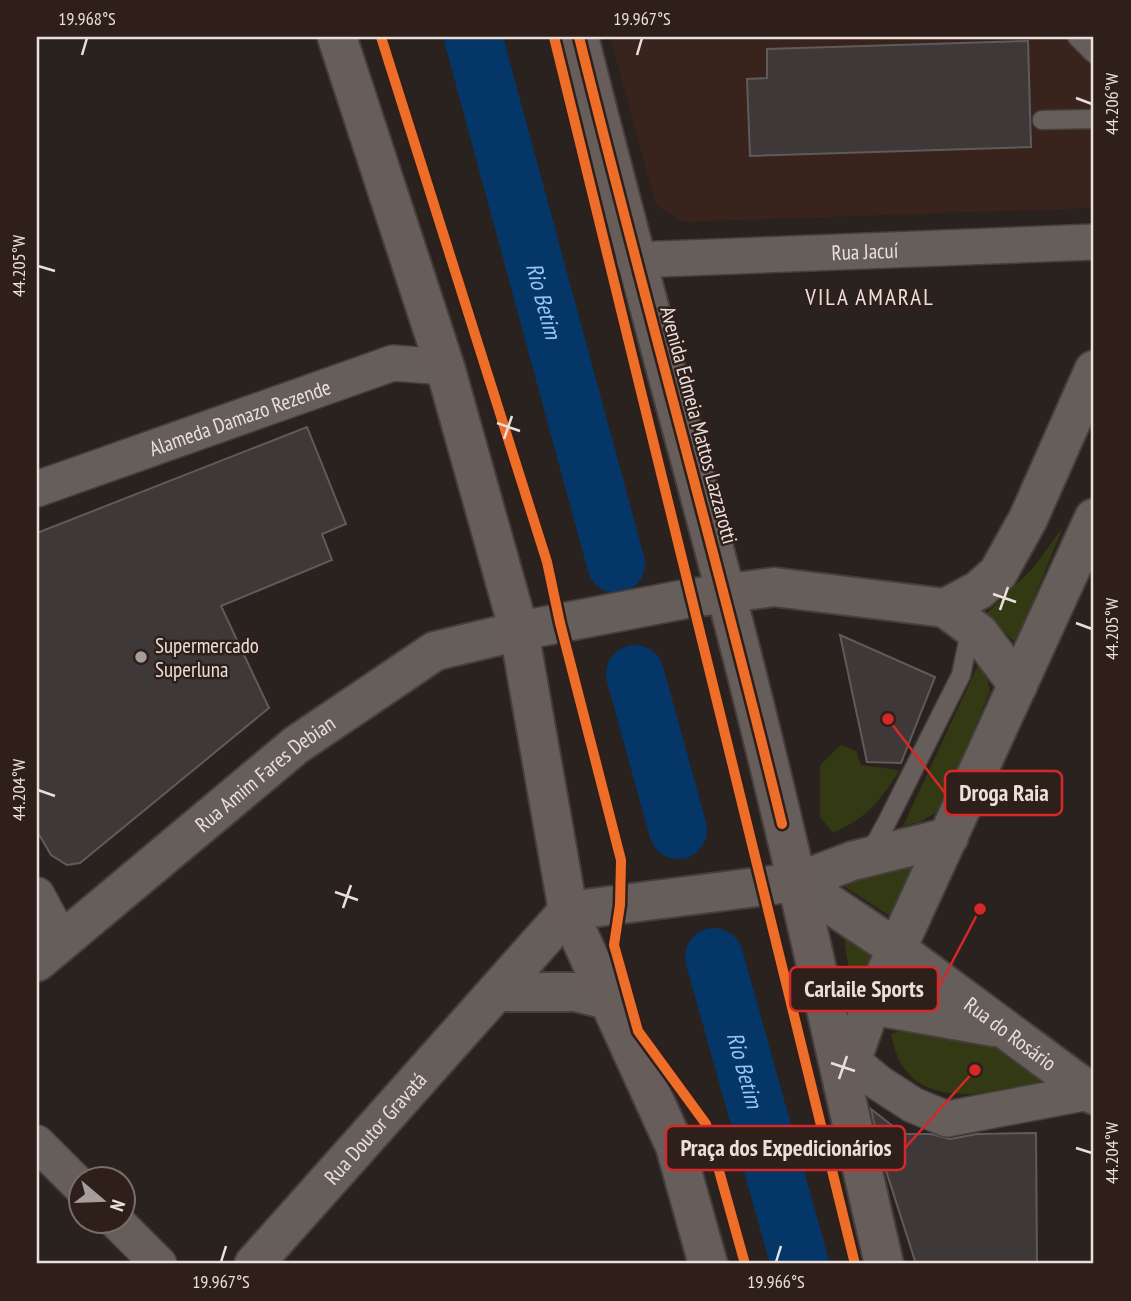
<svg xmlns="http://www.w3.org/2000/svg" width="1131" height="1301" font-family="'PT Sans Narrow',sans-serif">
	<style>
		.built { fill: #38241c }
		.green { fill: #333a13 }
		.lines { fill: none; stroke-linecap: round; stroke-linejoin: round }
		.river { stroke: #043668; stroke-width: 58 }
		.building { fill: #3f3838; stroke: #615a5a; stroke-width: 2 }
		.lane-casing { stroke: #453e3c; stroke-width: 21 }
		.street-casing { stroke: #453e3c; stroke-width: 38 }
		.secondary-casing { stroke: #453e3c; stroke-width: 42 }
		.primary-casing { stroke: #453e3c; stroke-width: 42 }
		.lane { stroke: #665e5b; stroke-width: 18 }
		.street { stroke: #665e5b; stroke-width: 35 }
		.secondary { stroke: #665e5b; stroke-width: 38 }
		.primary { stroke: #675e5b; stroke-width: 38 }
		.cycleway-casing { stroke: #2f1f1a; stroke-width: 15 }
		.cycleway { stroke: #ee6e29; stroke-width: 10 }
		.ticks { fill: none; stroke: #eadfdb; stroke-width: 2.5 }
		.poi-dot { fill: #a79d99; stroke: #2f1f1a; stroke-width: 2.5 }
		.labels { text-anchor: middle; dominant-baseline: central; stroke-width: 5; stroke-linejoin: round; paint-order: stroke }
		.street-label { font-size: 21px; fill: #eadfdb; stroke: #2f1f1a }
		.poi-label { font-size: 21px; fill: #eadfdb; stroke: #2f1f1a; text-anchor: start }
		.neighbourhood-label { font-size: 23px; letter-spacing: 2px; fill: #eadfdb; stroke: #2f1f1a }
		.water-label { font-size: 23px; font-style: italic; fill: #9ac3f4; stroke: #2f1f1a }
		.leader { fill: none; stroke: #d62828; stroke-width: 2.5 }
		.callout-dot { fill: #d62828; stroke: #2f1f1a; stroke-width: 2.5 }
		.callout { fill: #2f1f1a; stroke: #d62828; stroke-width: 2.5 }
		.callout-label { font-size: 23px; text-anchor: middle; font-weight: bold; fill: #eadfdb }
		.neatline { fill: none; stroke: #eadfdb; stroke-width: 2.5 }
		.ticks-label { font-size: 18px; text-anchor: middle; fill: #eadfdb }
	</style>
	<rect width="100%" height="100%" fill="#2a221f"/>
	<!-- built -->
	<path class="built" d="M610,37H1094V208L684,222L656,205Z"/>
	<!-- green -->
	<path class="green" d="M1063,527L1016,643L986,614L1034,567Z
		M979,663L985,670L990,691L942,809L920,822L903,826Z
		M841,745L856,751L861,765L900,770C879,802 868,817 833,833L820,817V765Z
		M922,861L899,922L839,883Z
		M844,938L882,959L857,1022Z
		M911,1027L990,1042L1059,1078C1010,1087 929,1117 899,1060C895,1052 893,1042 891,1034Z"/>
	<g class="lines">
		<!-- river -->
		<g class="river">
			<path id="s1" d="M473,37L616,564"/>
			<path d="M635,674L678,830"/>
			<path id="s2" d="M714,957L800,1264"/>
		</g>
	</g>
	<!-- building -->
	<path class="building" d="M1028,41L1031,147L750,156L747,79L767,78V49Z
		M307,427L346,524L322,534L332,560L221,606L269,708L80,863L67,865L51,855L37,831V533Z
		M840,635L935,677L901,763L867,762Z
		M871,1109L903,1134H931L950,1139L977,1134L1036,1133L1037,1264H916L881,1155Z"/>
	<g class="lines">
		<!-- lane casing -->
		<g class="lane-casing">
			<path id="lane" d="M1077,37L1094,54
				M1042,120L1094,119
				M866,850L876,842L888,820L961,675L971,627"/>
		</g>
		<!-- street casing -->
		<g class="street-casing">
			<g id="street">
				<path id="s3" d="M634,260L1094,242"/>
				<path id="s4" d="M37,489L393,363L445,367"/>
				<path d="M37,895L61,940"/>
				<path d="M850,1059L879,1083L913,1105L947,1119L1094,1091"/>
				<path d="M37,1143L80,1186"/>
				<path d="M115,1220L159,1264"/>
			</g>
		</g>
		<!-- secondary casing -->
		<g class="secondary-casing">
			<g id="secondary">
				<path d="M945,608L979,590L998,573L1028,519L1094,370"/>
				<path id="s5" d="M797,882L894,947L1094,1095"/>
				<path id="s6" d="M37,962L296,745L435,651L519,631L691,598L774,587L945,608L979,633L1018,685"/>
				<path d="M496,992H575L609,1000"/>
				<path d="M871,1005L993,1027"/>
				<path d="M843,1085L871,1005L1094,518"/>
				<path id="s7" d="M254,1264L568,911L797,882L852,861L949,837"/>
			</g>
		</g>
		<!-- primary casing -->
		<g class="primary-casing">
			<path id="primary" d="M337,37L445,367L519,631L568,911L675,1146L708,1264
				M579,37C625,222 676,405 725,590C784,813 832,1039 884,1264"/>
		</g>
		<!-- lane -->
		<use href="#lane" class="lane"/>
		<!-- street -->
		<use href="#street" class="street"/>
		<!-- secondary -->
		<use href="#secondary" class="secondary"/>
		<!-- primary -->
		<use href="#primary" class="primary"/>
		<!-- cycleway casing -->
		<g class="cycleway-casing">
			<path id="cycleway" d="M381,37L547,562L560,623L621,860L620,905L614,945L638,1031L706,1124L745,1264
				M554,37L855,1264
				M579,37C644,300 718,561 782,824"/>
		</g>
		<!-- cycleway -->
		<use href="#cycleway" class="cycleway"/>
	</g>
	<!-- ticks -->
	<path class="ticks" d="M82,55L87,38M637,55L642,38M1076,98L1092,104M38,266L55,271M497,423L520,431M504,439L512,416M993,594L1016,602M1000,610L1008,587M1076,623L1092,629M38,790L55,796M335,892L358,900M343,908L351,885M831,1063L855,1071M839,1079L847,1056M1076,1148L1092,1153M221,1262L226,1246M776,1262L781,1246"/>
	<!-- markers -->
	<circle class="poi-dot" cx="141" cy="657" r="7"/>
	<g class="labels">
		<!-- street labels -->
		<g class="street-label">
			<text stroke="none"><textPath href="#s3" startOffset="231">Rua Jacuí</textPath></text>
			<text stroke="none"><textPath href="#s4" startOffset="215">Alameda Damazo Rezende</textPath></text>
			<text transform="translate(699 425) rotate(75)">Avenida Edmeia Mattos Lazzarotti</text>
			<text stroke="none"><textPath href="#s6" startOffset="296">Rua Amim Fares Debian</textPath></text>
			<text stroke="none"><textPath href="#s5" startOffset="262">Rua do Rosário</textPath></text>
			<text stroke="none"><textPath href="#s7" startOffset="182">Rua Doutor Gravatá</textPath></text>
		</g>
		<!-- poi labels -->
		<g class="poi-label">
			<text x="155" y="645">Supermercado<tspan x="155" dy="24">Superluna</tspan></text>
		</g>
		<!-- neighbourhood labels -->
		<g class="neighbourhood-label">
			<text x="870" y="296">VILA AMARAL</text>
		</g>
		<!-- water labels -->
		<g class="water-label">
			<text stroke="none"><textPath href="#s1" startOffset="273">Rio Betim</textPath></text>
			<text stroke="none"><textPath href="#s2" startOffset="117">Rio Betim</textPath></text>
		</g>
	</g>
	<!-- callouts -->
	<path class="leader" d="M888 719L945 793M980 909L938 989M975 1070L905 1148"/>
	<g class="callout-dot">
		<circle cx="888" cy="719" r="7"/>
		<circle cx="980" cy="909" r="7"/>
		<circle cx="975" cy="1070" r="7"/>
	</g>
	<g class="callout">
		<rect x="945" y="771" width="117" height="44" rx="7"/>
		<rect x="790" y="967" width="148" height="44" rx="7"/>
		<rect x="666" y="1126" width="239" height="44" rx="7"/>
	</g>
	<g class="callout-label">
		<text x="1004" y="801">Droga Raia</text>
		<text x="864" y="997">Carlaile Sports</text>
		<text x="786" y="1156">Praça dos Expedicionários</text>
	</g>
	<!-- border -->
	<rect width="1131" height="1301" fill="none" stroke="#2f1f1a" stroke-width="77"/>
	<!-- north arrow -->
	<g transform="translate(102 1200) rotate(109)"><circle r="33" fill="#2f1f1a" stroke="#7a6c67" stroke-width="2"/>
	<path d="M0-5L12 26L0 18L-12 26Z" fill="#a79d99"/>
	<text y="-10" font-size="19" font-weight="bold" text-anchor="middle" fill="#eadfdb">N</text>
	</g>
	<rect x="38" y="38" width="1054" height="1224" class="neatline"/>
	<g class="ticks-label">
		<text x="87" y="25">19.968°S</text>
		<text x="642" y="25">19.967°S</text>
		<text transform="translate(1112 104) rotate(-90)" y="6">44.206°W</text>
		<text transform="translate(19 266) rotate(-90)" y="6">44.205°W</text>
		<text transform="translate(1112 629) rotate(-90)" y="6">44.205°W</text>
		<text transform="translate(19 790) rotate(-90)" y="6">44.204°W</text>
		<text transform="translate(1112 1153) rotate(-90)" y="6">44.204°W</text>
		<text x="221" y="1288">19.967°S</text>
		<text x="776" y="1288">19.966°S</text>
	</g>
</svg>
